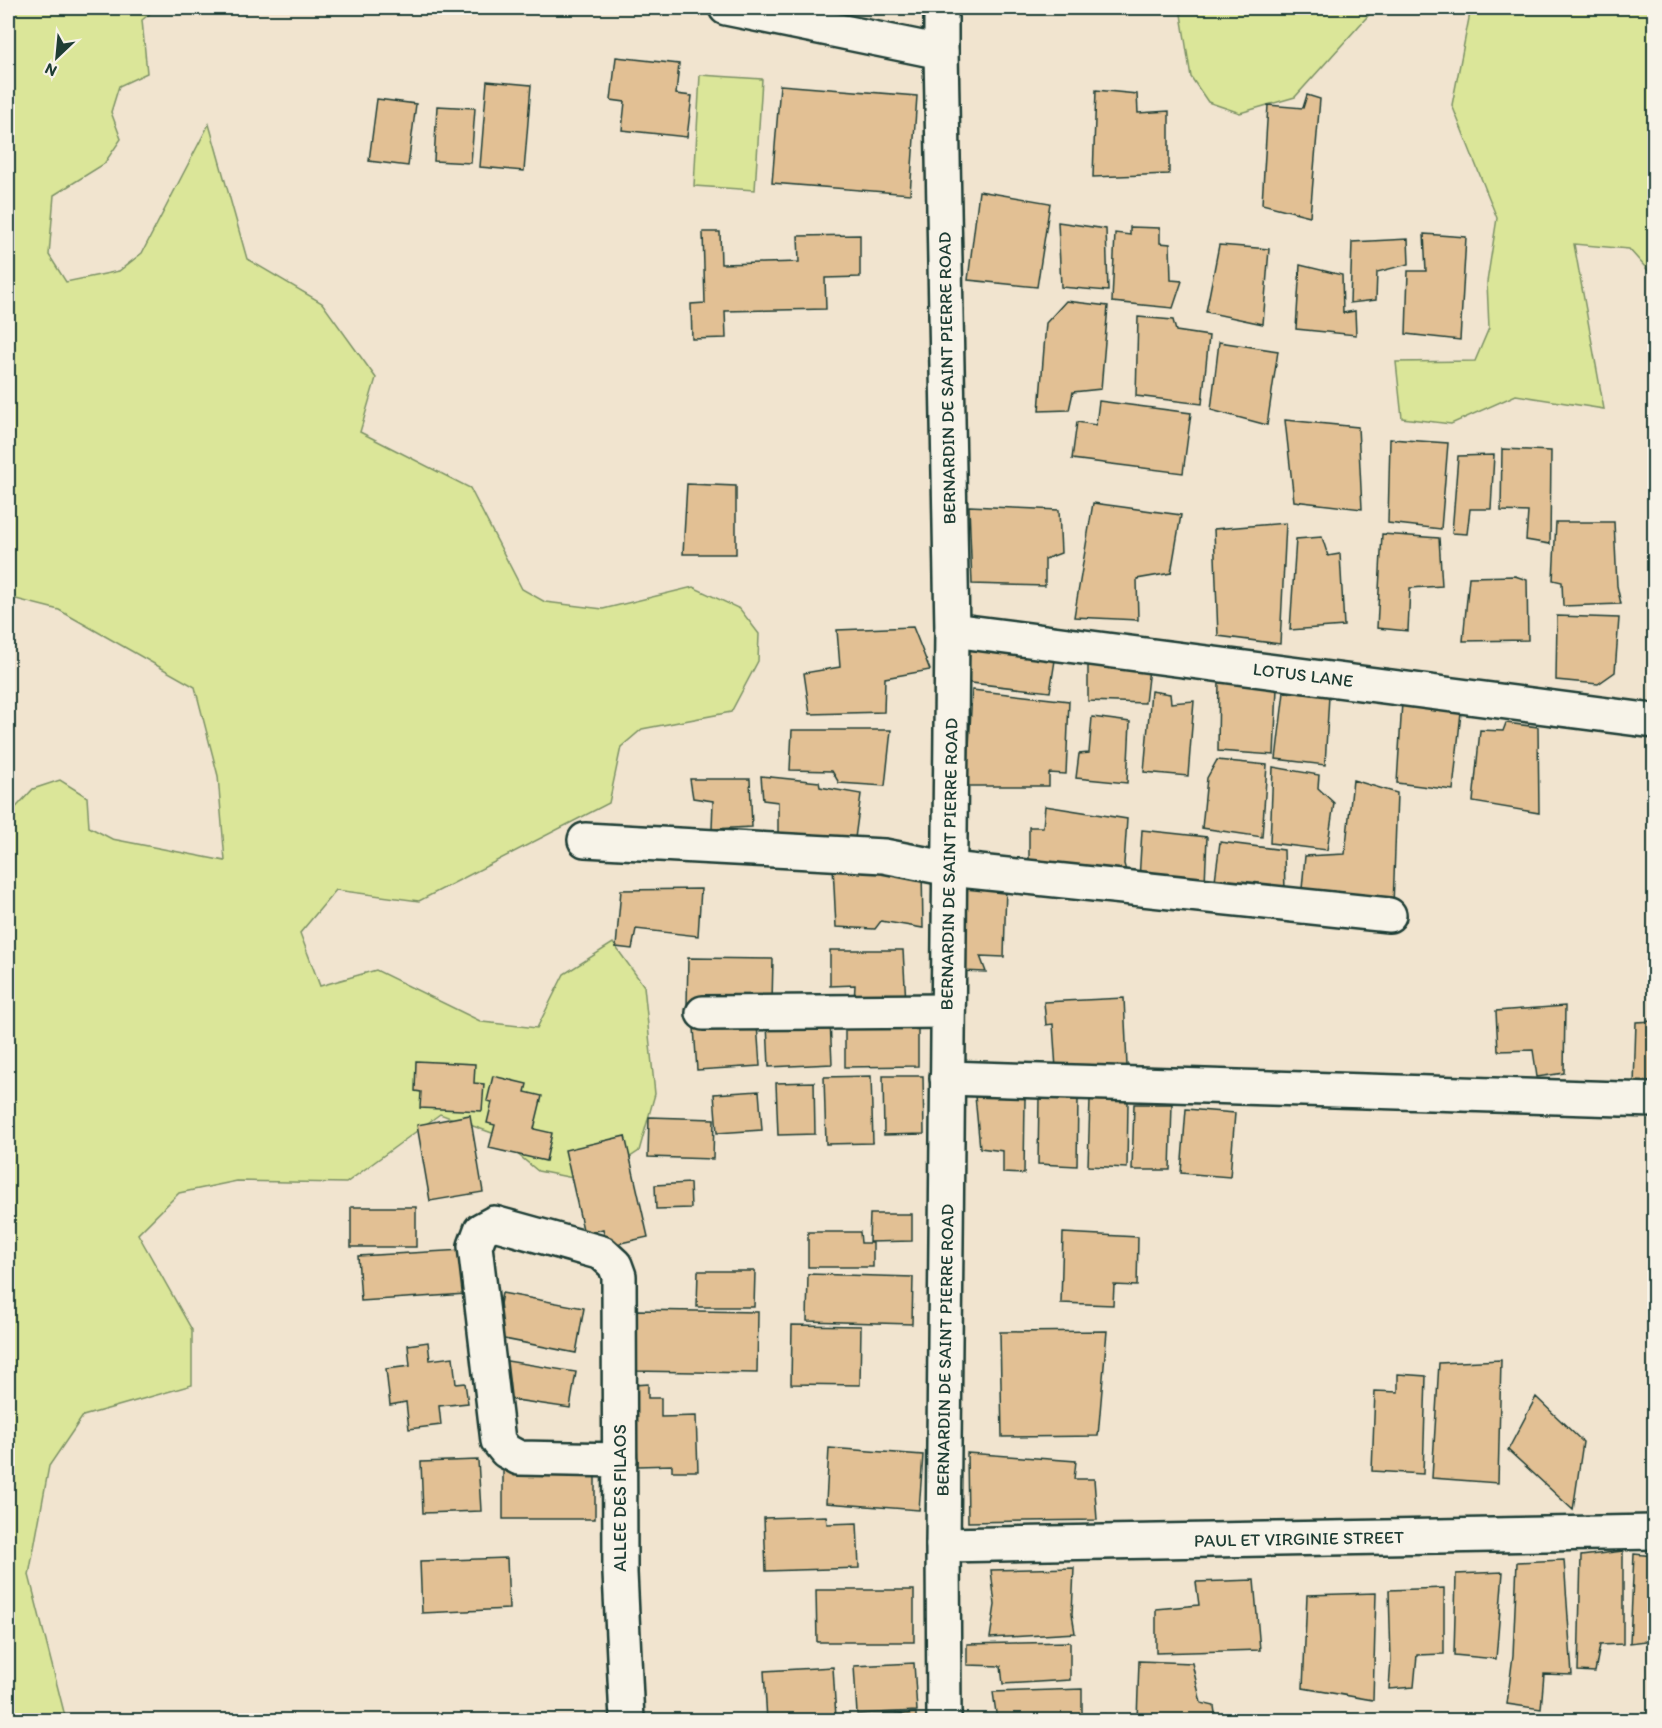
<svg xmlns="http://www.w3.org/2000/svg" width="1662" height="1728" font-family="Itim,sans-serif">
	<style>
		.green { fill: #dbe699; stroke: #7d9266; stroke-width: 1.5 }
		.building { fill: #e2c094; stroke: #1f3d34; stroke-width: 1.5 }
		.lines { fill: none; stroke-linecap: round; stroke-linejoin: round }
		.minor-casing { stroke: #1f3d34; stroke-width: 38 }
		.secondary-casing { stroke: #1f3d34; stroke-width: 38 }
		.minor { stroke: #f7f3e8; stroke-width: 33 }
		.secondary { stroke: #f7f3e8; stroke-width: 33 }
		.labels { text-anchor: middle; dominant-baseline: central; stroke-width: 4.5; stroke-linejoin: round; paint-order: stroke }
		.street-label { font-size: 18px; fill: #1f3d34; stroke: #f7f3e8 }
	</style>
	<rect width="100%" height="100%" fill="#f1e4cf"/>
	<filter id="ink" filterUnits="userSpaceOnUse"><feTurbulence type="fractalNoise" baseFrequency=".0167" numOctaves="2"/><feDisplacementMap in="SourceGraphic" scale="12" xChannelSelector="R" yChannelSelector="G"/><feConvolveMatrix kernelMatrix="1 2 1 2 8 2 1 2 1" color-interpolation-filters="sRGB"/></filter>
	<g filter="url(#ink)">
		<!-- green -->
		<path class="green" d="M8,8H157L142,20L147,73L119,86L111,112L121,139L104,164L54,195L49,255L66,282L119,271L142,253L209,124L247,259L322,303L376,378L360,432L470,488L522,589L545,602L603,609L693,587L740,609L759,634L758,661L731,712L642,729L621,747L609,803L419,901L336,890L300,933L320,986L376,970L482,1022L537,1028L564,974L613,943L644,986L655,1094L639,1151L593,1182L538,1171L492,1133L440,1114L346,1183L237,1181L179,1193L138,1234L192,1330V1385L83,1416L49,1466L29,1575L66,1720H8V816L33,789L60,780L87,797L89,827L112,839L225,861L218,776L195,687L59,610L8,597Z
			M1180,8H1375L1295,97L1240,113L1208,102L1191,77Z
			M1471,8H1654C1655,19 1652,62 1654,70V277L1629,249L1574,244L1604,409L1516,395L1451,424L1402,418L1396,362L1475,361L1489,328L1487,282L1497,218L1452,105Z
			M700,75L762,79L755,190L694,186Z"/>
		<!-- building -->
		<path class="building" d="M616,57L679,64L676,94L692,96L687,137L622,130L625,102L611,100Z
			M487,81L531,85L524,171L480,167Z
			M780,85L917,96L910,194L772,183Z
			M1096,90L1137,94L1138,113L1169,111V174L1093,177Z
			M1307,95L1320,99L1310,216L1262,204L1268,105L1303,108Z
			M377,99L416,104L408,166L369,161Z
			M437,106L475,108L471,163L434,161Z
			M979,191L1050,203L1037,287L968,280Z
			M1058,222L1106,229L1108,291L1061,287Z
			M1130,227L1160,228V243L1170,244L1171,280L1182,281L1173,308L1112,302L1115,233L1130,235Z
			M703,232H720L721,264L799,262L798,236L860,235V277L825,278L826,309L725,311L726,338L692,339L691,304L705,303Z
			M1424,234L1466,237L1460,340L1406,334L1408,271H1426Z
			M1408,239L1409,264L1377,272L1376,300L1350,303L1352,242Z
			M1219,245L1269,249L1263,324L1206,312Z
			M1300,265L1342,275L1343,313L1355,311L1356,335L1296,329Z
			M1066,301L1108,306L1101,389L1073,392L1069,410L1039,411L1046,323Z
			M1138,317L1173,320L1176,331L1209,336L1202,404L1136,396Z
			M1219,342L1278,351L1267,425L1211,410Z
			M1099,401L1191,413L1183,473L1072,459L1077,422L1096,425Z
			M1285,420L1358,427L1362,509L1294,501Z
			M1390,439L1448,443L1441,529L1388,523Z
			M1502,449L1551,451L1550,544L1526,540L1528,512L1501,511Z
			M1494,455L1491,509H1470L1467,534L1452,533L1458,456Z
			M687,484L736,486V554H683Z
			M1093,503L1181,515L1171,573L1137,579L1138,620L1074,617Z
			M969,506L1059,510L1061,553L1045,559V586L972,584Z
			M1556,522H1614L1617,586L1621,604L1563,606L1562,582L1553,580Z
			M1286,523L1280,644L1218,636L1214,529Z
			M1382,534L1439,538L1442,586L1410,588L1408,631L1377,628Z
			M1322,537L1328,556L1340,554L1344,626L1290,630L1296,539Z
			M1515,576L1527,580L1528,640L1463,641L1469,577Z
			M1557,616L1619,618L1615,672L1598,684L1556,680Z
			M913,627L930,670L885,678L884,712L810,714L804,673L840,667L837,630Z
			M967,643L1056,654L1050,692L963,682Z
			M1088,661L1149,668L1145,703L1088,701Z
			M1219,676L1277,688L1274,755L1218,751Z
			M972,690L1069,701L1066,774L1049,773V786H967Z
			M1151,691L1170,694L1171,703L1194,701L1188,776L1144,772Z
			M1284,692L1329,696L1325,765L1276,759Z
			M1402,702L1461,712L1453,790L1397,783Z
			M1092,717L1130,722L1127,783L1076,778L1079,754L1089,753Z
			M1506,723L1538,727L1539,813L1473,802L1480,730L1503,731Z
			M792,730H891L885,786L839,783L832,771L790,770Z
			M1217,760L1267,765L1262,837L1202,828L1207,778Z
			M1273,767L1319,775L1318,788L1334,803L1327,850L1270,843Z
			M761,776L819,782L820,787L861,794L855,838L778,836V802L763,800Z
			M690,779H750L752,827L712,829L713,801L693,798Z
			M1353,780L1397,793L1393,906L1301,900L1305,856L1345,854Z
			M1045,806L1127,819L1124,864L1126,871L1029,861V827H1043Z
			M1142,830L1207,837L1205,883L1139,880Z
			M1220,842L1284,850L1285,893L1214,888Z
			M833,866L922,870L923,928L881,921L875,929L836,927Z
			M966,883L1006,886L1004,957L980,956L986,972L960,971Z
			M701,889L698,936L636,929L632,949L616,947L621,890Z
			M830,950H903L906,1003H854L855,985L830,986Z
			M688,958L773,959L772,1003L687,1005Z
			M1124,998L1127,1066L1056,1069L1053,1024L1046,1025L1044,1002Z
			M1565,1006L1564,1073L1537,1077L1533,1050L1498,1051L1496,1011Z
			M830,1020L832,1064L769,1067L767,1024Z
			M845,1020H891V1029H918V1066L845,1067Z
			M1654,1021V1085H1634L1636,1022Z
			M757,1024L760,1066L697,1070L694,1028Z
			M416,1061L475,1064L474,1083L484,1084L482,1111L420,1108L421,1092L415,1091Z
			M493,1076L527,1084L525,1092L542,1096L534,1129L552,1133L546,1161L489,1148L495,1125L487,1123L492,1102L487,1101Z
			M871,1076L873,1143L826,1144L824,1077Z
			M883,1076H923L924,1134L884,1135Z
			M814,1082L815,1134L778,1135L776,1083Z
			M759,1091L762,1130L717,1133L714,1094Z
			M975,1096L1025,1098L1024,1174L1003,1173V1151L980,1148Z
			M1039,1098L1078,1099L1077,1166L1038,1164Z
			M1090,1100L1128,1101L1127,1168L1088,1166Z
			M1134,1104H1172L1170,1170H1132Z
			M1186,1109L1235,1113L1230,1177L1181,1173Z
			M470,1115L483,1192L430,1201L417,1125Z
			M649,1117L714,1119L713,1159L648,1157Z
			M625,1136L648,1237L607,1246L603,1229L584,1234L565,1150Z
			M690,1183L691,1208L656,1209L655,1185Z
			M351,1207H416V1247H351Z
			M870,1214H912V1241L869,1242Z
			M808,1232H860L861,1243H873V1267H808Z
			M1063,1233L1138,1237L1137,1286L1114,1285L1113,1305L1061,1303Z
			M463,1250L466,1294L361,1301L358,1256Z
			M698,1271H755L754,1307H697Z
			M808,1274L913,1277L912,1324L807,1321Z
			M502,1293L584,1308L576,1353L494,1337Z
			M635,1310L758,1312L757,1373L633,1371Z
			M792,1325L861,1326L860,1385L791,1384Z
			M1107,1331L1098,1436L1002,1437L1000,1332Z
			M428,1342L430,1360L453,1357L456,1384L465,1383L468,1403L439,1406L441,1425L409,1429L406,1402L390,1405L386,1369L410,1366L408,1345Z
			M501,1360L576,1372L570,1408L495,1397Z
			M1501,1360L1498,1483L1432,1478L1439,1363Z
			M1398,1374L1426,1376L1423,1474L1372,1471L1375,1391L1398,1392Z
			M648,1384V1398H661V1417L696,1416L698,1471H672V1465L638,1466L634,1385Z
			M1536,1397L1583,1442L1573,1510L1508,1450Z
			M829,1448L923,1455L919,1510L826,1503Z
			M967,1453L1076,1461L1074,1479H1094L1097,1520L968,1522Z
			M478,1460L481,1511L423,1513L421,1462Z
			M503,1469H595V1519H503Z
			M826,1516L827,1524L857,1523L859,1568L766,1571L764,1518Z
			M1623,1551V1644L1600,1645L1595,1672L1578,1671L1581,1556Z
			M1634,1554L1654,1556V1640L1630,1643Z
			M507,1558L509,1609L422,1613L420,1561Z
			M1564,1560L1572,1675L1544,1674L1541,1709L1507,1704L1513,1655L1517,1562Z
			M1074,1568L1072,1614L1075,1633L990,1638L995,1605L991,1570Z
			M1503,1572L1496,1659L1454,1655L1456,1574Z
			M1254,1580L1260,1650L1156,1653V1609L1199,1605L1196,1582Z
			M1444,1588V1654L1417,1655L1414,1687L1389,1689L1391,1660L1389,1590Z
			M816,1590H914V1642H817Z
			M1376,1593L1373,1700L1303,1688L1307,1595Z
			M1070,1642V1680L1003,1684L1001,1666L967,1665V1644Z
			M1139,1661L1192,1663L1201,1703L1214,1706L1216,1720H1137Z
			M914,1663L917,1711L857,1714L854,1666Z
			M833,1667L836,1718L767,1720L764,1671Z
			M1082,1689V1717L1105,1714L1104,1720H997L993,1692Z
			M916,1713V1720H829Z"/>
		<g class="lines">
			<!-- minor casing -->
			<g class="minor-casing">
				<path id="minor" d="M726,8L941,52
					M952,630L1654,721
					M585,840L884,856L950,869L1389,915
					M703,1013L948,1011
					M947,1078L1654,1100
					M620,1460L519,1458L506,1451L498,1441L475,1246L481,1230L494,1223L602,1253L615,1265L619,1276L620,1573L627,1720
					M943,1545L1654,1532"/>
			</g>
			<!-- secondary casing -->
			<g class="secondary-casing">
				<path id="secondary" d="M941,8V52L952,630L943,1545L944,1720"/>
			</g>
			<!-- minor -->
			<use href="#minor" class="minor"/>
			<!-- secondary -->
			<use href="#secondary" class="secondary"/>
		</g>
	</g>
	<g class="labels">
		<!-- street labels -->
		<g class="street-label">
			<text transform="translate(947 378) rotate(-91)">BERNARDIN DE SAINT PIERRE ROAD</text>
			<text transform="translate(1303 675) rotate(7)">LOTUS LANE</text>
			<text transform="translate(949 864) rotate(-89)">BERNARDIN DE SAINT PIERRE ROAD</text>
			<text transform="translate(945 1350) rotate(-89)">BERNARDIN DE SAINT PIERRE ROAD</text>
			<text transform="translate(620 1498) rotate(-90)">ALLEE DES FILAOS</text>
			<text transform="translate(1299 1539) rotate(-1)">PAUL ET VIRGINIE STREET</text>
		</g>
	</g>
	<!-- margin -->
	<rect width="1662" height="1728" fill="none" stroke="#f7f3e8" stroke-width="30"/>
	<rect x="15" y="15" width="1632" height="1698" fill="none" stroke="#1f3d34" stroke-width="2" filter="url(#ink)"/>
	<!-- north arrow -->
	<g transform="translate(57 57) rotate(206)" stroke="#f7f3e8" stroke-width="4.5" paint-order="stroke">
	<path d="M0-4.5L10 22L0 15L-10 22Z" fill="#1f3d34"/>
	<text y="-9" font-size="16" font-weight="bold" text-anchor="middle" fill="#1f3d34">N</text>
	</g>
</svg>
